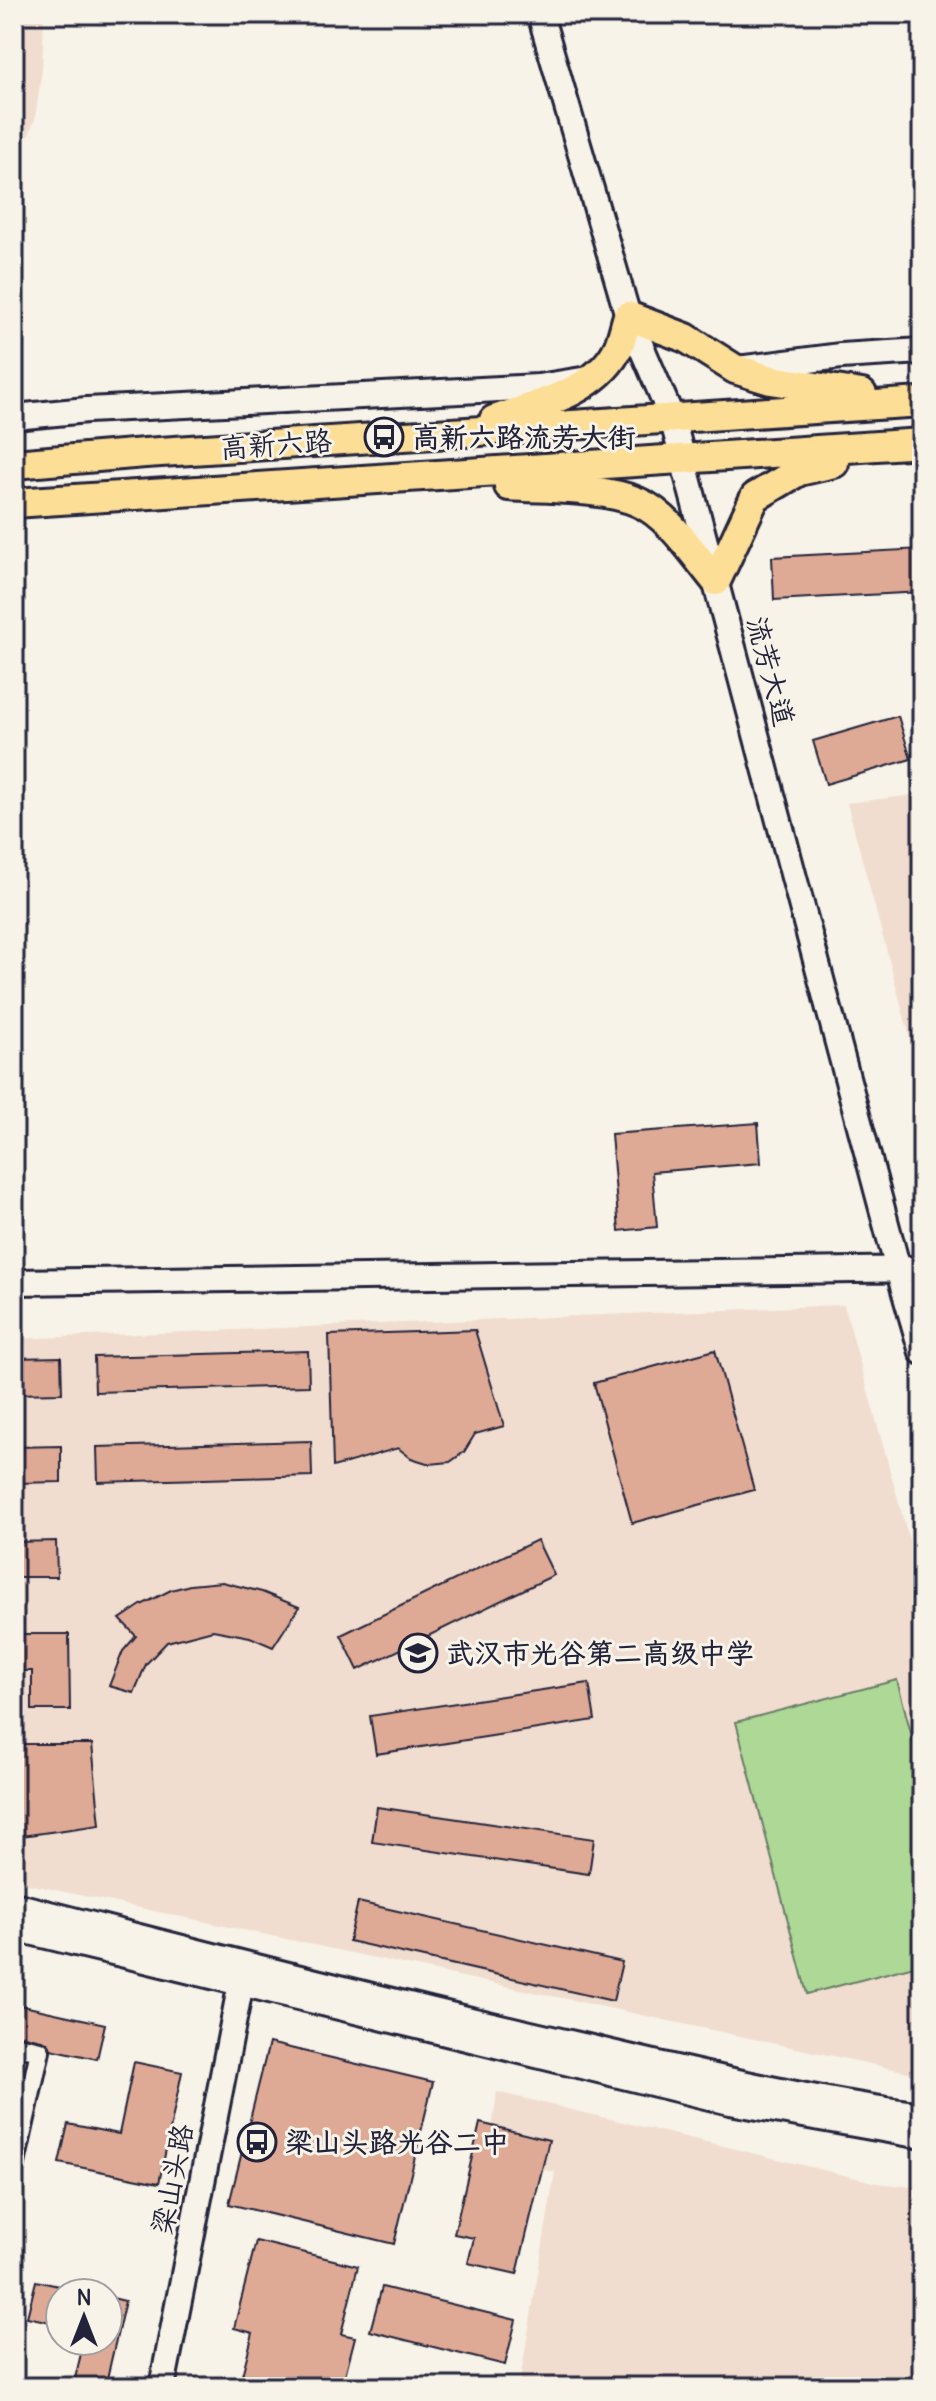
<svg xmlns="http://www.w3.org/2000/svg" width="936" height="2401" font-family="Delius,'LXGW WenKai TC',sans-serif">
	<style>
		.built { fill: #f0ddcf }
		.green { fill: #aed896; stroke: #687d68; stroke-width: 2 }
		.building { fill: #dfaa95; stroke: #22223b; stroke-width: 2 }
		.lines { fill: none; stroke-linecap: round; stroke-linejoin: round }
		.street-casing { stroke: #22223b; stroke-width: 24 }
		.secondary-casing { stroke: #22223b; stroke-width: 30 }
		.primary-casing { stroke: #22223b; stroke-width: 34 }
		.street { stroke: #f7f3e8; stroke-width: 18 }
		.secondary { stroke: #f7f3e8; stroke-width: 24 }
		.primary { stroke: #fdde96; stroke-width: 28 }
		.labels { text-anchor: middle; dominant-baseline: central; stroke-width: 6; stroke-linejoin: round; paint-order: stroke }
		.poi-label { font-size: 28px; font-weight: bold; fill: #22223b; stroke: #f7f3e8; text-anchor: start }
		.street-label { font-size: 28px; fill: #22223b; stroke: #f7f3e8 }
	</style>
	<rect width="100%" height="100%" fill="#f7f3e8"/>
	<filter id="ink" filterUnits="userSpaceOnUse"><feTurbulence type="fractalNoise" baseFrequency=".0125" numOctaves="2"/><feDisplacementMap in="SourceGraphic" scale="16" xChannelSelector="R" yChannelSelector="G"/><feConvolveMatrix kernelMatrix="1 2 1 2 8 2 1 2 1" color-interpolation-filters="sRGB"/></filter>
	<g filter="url(#ink)">
		<!-- built -->
		<path class="built" d="M14,14H44V17L42,69L35,119L14,173Z
			M922,794V1083L847,803Z
			M844,1305L922,1586V2075L14,1881V1339Z
			M497,2092L877,2183L922,2188V2387H519L555,2172L488,2159Z"/>
		<!-- green -->
		<path class="green" d="M897,1680L922,1775V1964L807,1994L736,1722Z"/>
		<!-- building -->
		<path class="building" d="M922,549V592L774,600L772,557Z
			M898,716L911,759L826,784L813,741Z
			M758,1123L761,1163L652,1172L657,1227L619,1231L611,1134Z
			M475,1330L504,1426L475,1434L464,1452L450,1462L430,1464L411,1458L398,1448L333,1467L329,1335Z
			M715,1350L754,1490L632,1523L594,1383Z
			M308,1351L309,1386L95,1392L94,1357Z
			M61,1357L62,1393L14,1394V1358Z
			M311,1441L312,1476L98,1482L97,1447Z
			M61,1446V1482L14,1483V1447Z
			M537,1540L554,1575L358,1670L341,1635Z
			M56,1541L57,1577H14V1542Z
			M222,1582L262,1592L299,1607L273,1647L250,1637L213,1630L167,1642L146,1664L134,1693L109,1686L123,1651L136,1636L120,1619L141,1605L171,1590L190,1585Z
			M14,1634H69L70,1710H32V1671H14Z
			M589,1683L595,1720L376,1754L370,1716Z
			M14,1744H92L100,1825L14,1837Z
			M377,1807L594,1839L589,1874L372,1842Z
			M358,1902L622,1962L613,2001L349,1941Z
			M14,2004L105,2024L97,2059L14,2041Z
			M269,2043L433,2082L394,2244L229,2204Z
			M134,2062L182,2072L159,2183L59,2163L68,2124L119,2134Z
			M480,2123L549,2140L517,2274L468,2263L474,2238L454,2234Z
			M256,2241L358,2266L341,2334L355,2337L342,2387H239L253,2333L234,2328Z
			M36,2281L90,2293H60V2324L27,2317Z
			M382,2287L516,2320L505,2365L370,2331Z
			M108,2297L125,2301L105,2387H73L84,2341H108Z"/>
		<g class="lines">
			<!-- street casing -->
			<g class="street-casing">
				<path id="street" d="M14,2045L40,2051L14,2168"/>
			</g>
			<!-- secondary casing -->
			<g class="secondary-casing">
				<path id="secondary" d="M540,14L628,316L672,418L898,1269L922,1352
					M737,369L841,356L922,351
					M14,417L87,410L538,387L582,380
					M14,1282L922,1269
					M14,1905C202,1953 389,2002 578,2045C692,2072 806,2100 922,2115
					M14,1928L730,2102L922,2136
					M162,2387L241,1983"/>
			</g>
			<!-- primary casing -->
			<g class="primary-casing">
				<path id="primary" d="M494,420C536,405 593,393 616,352C622,342 624,328 628,316L686,338L735,369L771,380L862,394
					M14,464L145,453L922,402
					M509,486C547,489 604,487 638,502C668,514 696,557 716,581L755,497L799,471L834,463
					M14,503L922,443"/>
			</g>
			<!-- street -->
			<use href="#street" class="street"/>
			<!-- secondary -->
			<use href="#secondary" class="secondary"/>
			<!-- primary -->
			<use href="#primary" class="primary"/>
		</g>
	</g>
	<!-- icons -->
	<defs>
		<g id="bus-ring" transform="scale(2)"><circle r="9.5" fill="#f7f3e8" stroke="#22223b" stroke-width="1.5"/><path d="M-5-6H5V4H4V6H2V4H-2V6H-4V4H-5ZM-3.5-4V0h7V-4ZM-3.5 1.2v1.5H-2V1.2ZM2 1.2v1.5H3.5V1.2Z" fill="#22223b"/></g>
		<g id="school-ring" transform="scale(2)"><circle r="9.5" fill="#f7f3e8" stroke="#22223b" stroke-width="1.5"/><path d="M0-5L7-2L0 1L-7-2ZM-4 1L0 2.5L4 1V4Q0 6-4 4Z" fill="#22223b"/></g>
	</defs>
	<g fill-rule="evenodd">
		<use href="#bus-ring" x="384" y="437"/>
		<use href="#school-ring" x="418" y="1653"/>
		<use href="#bus-ring" x="257" y="2142"/>
	</g>
	<g class="labels">
		<!-- poi labels -->
		<g class="poi-label">
			<text x="412" y="437">高新六路流芳大街</text>
			<text x="446" y="1653">武汉市光谷第二高级中学</text>
			<text x="285" y="2142">梁山头路光谷二中</text>
		</g>
		<!-- street labels -->
		<g class="street-label">
			<text transform="translate(276 444) rotate(-4)">高新六路</text>
			<text transform="translate(771 671) rotate(75)">流芳大道</text>
			<text transform="translate(172 2179) rotate(-79)">梁山头路</text>
		</g>
	</g>
	<!-- margin -->
	<rect width="936" height="2401" fill="none" stroke="#f7f3e8" stroke-width="48"/>
	<rect x="24" y="24" width="888" height="2353" fill="none" stroke="#22223b" stroke-width="3" filter="url(#ink)"/>
	<!-- north arrow -->
	<g transform="translate(84 2317)"><circle r="38" fill="#f7f3e8" stroke="#a29fa3" stroke-width="2"/>
	<path d="M0-6L14 30L0 20L-14 30Z" fill="#22223b"/>
	<text y="-12" font-size="22" font-weight="bold" text-anchor="middle" fill="#22223b">N</text>
	</g>
</svg>
